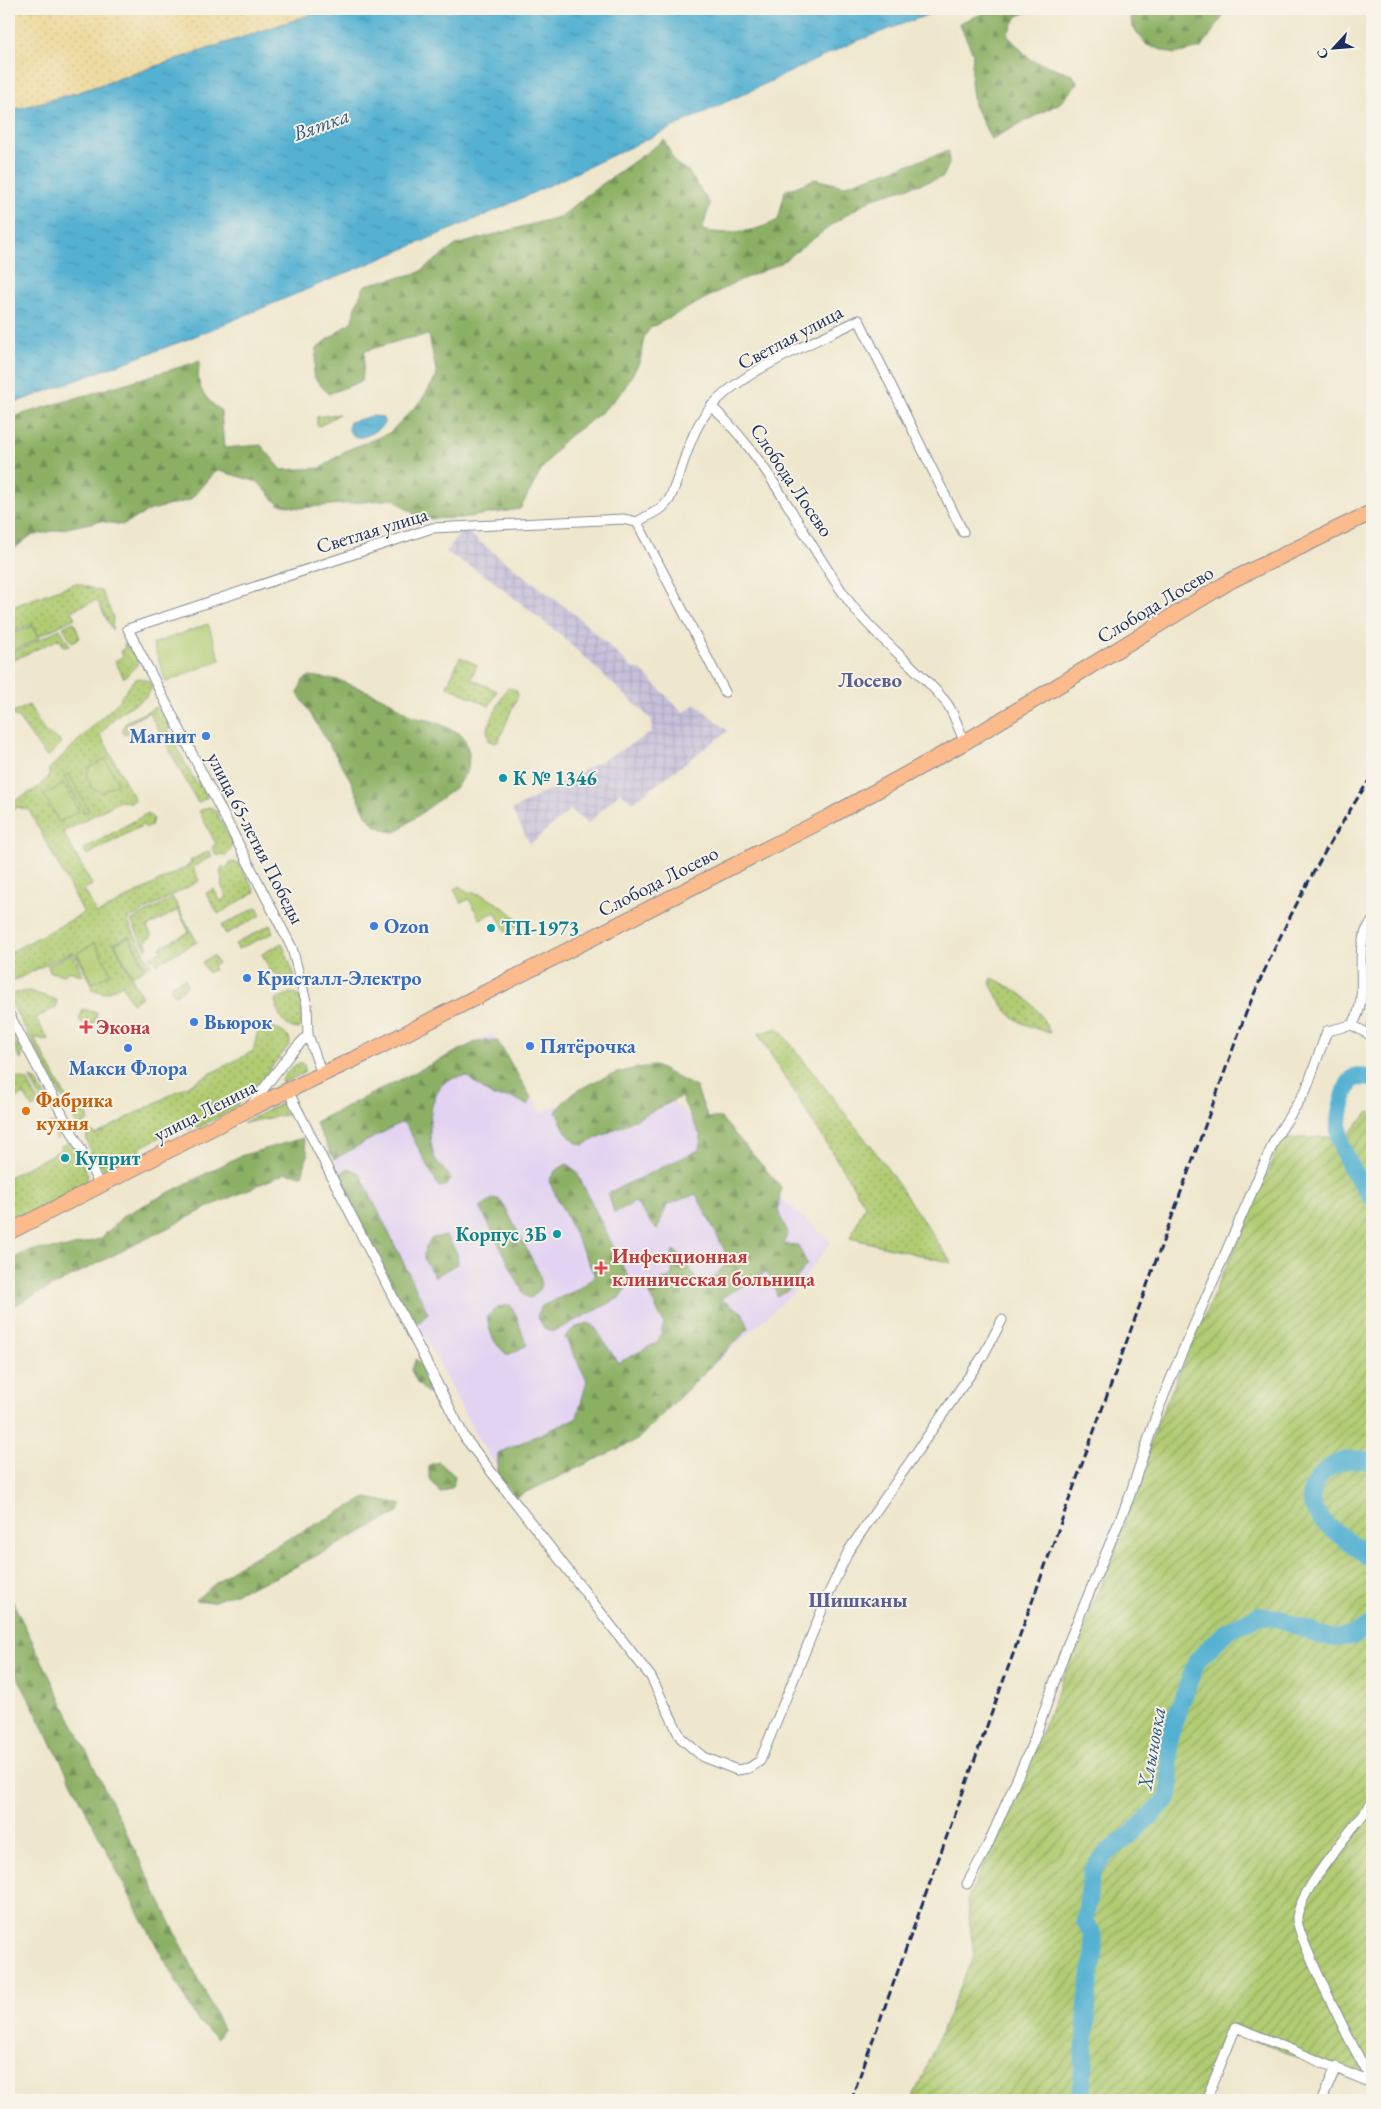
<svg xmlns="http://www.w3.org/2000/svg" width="1381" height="2109" font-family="'EB Garamond',serif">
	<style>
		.built { fill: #e3d3f2 }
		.industrial { fill: url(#industrial-grid) }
		.grass { fill: url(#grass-dots); stroke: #667e68 }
		.forest { fill: url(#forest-firs); stroke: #547061 }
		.sand { fill: url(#sand-dots); stroke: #84847e }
		.park { fill: #b1cc72; stroke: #667e68 }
		.garden { fill: url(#garden-furrows); stroke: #667e68 }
		.water { fill: url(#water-ripples); stroke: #387098 }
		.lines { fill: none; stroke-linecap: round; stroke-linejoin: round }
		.river { stroke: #54b1d2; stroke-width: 18 }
		.street-casing { stroke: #858b96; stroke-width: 11 }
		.primary-casing { stroke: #858b96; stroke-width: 17 }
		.street { stroke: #fff; stroke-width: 9 }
		.primary { stroke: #fbbb8d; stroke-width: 15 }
		.rail { stroke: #1b2f5e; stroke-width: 3; stroke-dasharray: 8 4; stroke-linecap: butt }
		.shop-dot { fill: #3f7fe0; stroke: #f7f3e8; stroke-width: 2 }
		.culture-dot { fill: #0f9aa8; stroke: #f7f3e8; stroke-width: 2 }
		.health-dot { fill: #e0444e; stroke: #f7f3e8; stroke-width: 2 }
		.food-dot { fill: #e8710a; stroke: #f7f3e8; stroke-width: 2 }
		.labels { text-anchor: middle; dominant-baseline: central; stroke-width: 4; stroke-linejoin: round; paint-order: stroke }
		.street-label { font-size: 20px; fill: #1b2f5e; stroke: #f7f3e8 }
		.shop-label { font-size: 20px; font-weight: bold; fill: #366cbe; stroke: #f7f3e8; text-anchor: start }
		.culture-label { font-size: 20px; font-weight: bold; fill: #0d838f; stroke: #f7f3e8; text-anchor: start }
		.health-label { font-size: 20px; font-weight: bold; fill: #be3a42; stroke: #f7f3e8; text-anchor: start }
		.food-label { font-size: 20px; font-weight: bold; fill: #c56008; stroke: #f7f3e8; text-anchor: start }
		.water-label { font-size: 21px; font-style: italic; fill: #2c5681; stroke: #f7f3e8 }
		.neighbourhood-label { font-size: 21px; font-weight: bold; fill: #595f91; stroke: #f7f3e8 }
	</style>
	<defs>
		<pattern id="industrial-grid" width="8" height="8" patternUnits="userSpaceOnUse" patternTransform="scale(1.25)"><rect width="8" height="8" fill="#c6c0da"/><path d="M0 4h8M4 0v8" fill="none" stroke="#aaa5be"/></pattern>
		<pattern id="grass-dots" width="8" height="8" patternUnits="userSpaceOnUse" patternTransform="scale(1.25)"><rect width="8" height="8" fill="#b1cc72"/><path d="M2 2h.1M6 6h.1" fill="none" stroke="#8fa661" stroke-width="1.8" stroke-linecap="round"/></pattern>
		<pattern id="forest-firs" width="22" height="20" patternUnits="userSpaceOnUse" patternTransform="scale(1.25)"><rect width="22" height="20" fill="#8cb064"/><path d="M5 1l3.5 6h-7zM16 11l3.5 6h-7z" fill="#729056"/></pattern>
		<pattern id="sand-dots" width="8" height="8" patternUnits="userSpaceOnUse" patternTransform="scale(1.25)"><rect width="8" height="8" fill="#eeda9e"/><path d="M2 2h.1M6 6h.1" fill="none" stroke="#ccbb8a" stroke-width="1.8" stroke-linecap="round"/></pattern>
		<pattern id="garden-furrows" width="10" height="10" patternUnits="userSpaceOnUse" patternTransform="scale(1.25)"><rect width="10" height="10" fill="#b1cc72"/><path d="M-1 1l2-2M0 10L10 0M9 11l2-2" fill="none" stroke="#8fa661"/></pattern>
		<pattern id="water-ripples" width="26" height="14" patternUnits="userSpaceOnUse" patternTransform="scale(1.25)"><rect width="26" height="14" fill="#54b1d2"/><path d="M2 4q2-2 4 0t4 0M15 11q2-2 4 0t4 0" fill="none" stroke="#4590ae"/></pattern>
	</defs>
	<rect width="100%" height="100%" fill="#f7f3e8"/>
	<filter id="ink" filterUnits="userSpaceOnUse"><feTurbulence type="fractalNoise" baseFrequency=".02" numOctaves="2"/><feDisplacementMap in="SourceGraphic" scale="10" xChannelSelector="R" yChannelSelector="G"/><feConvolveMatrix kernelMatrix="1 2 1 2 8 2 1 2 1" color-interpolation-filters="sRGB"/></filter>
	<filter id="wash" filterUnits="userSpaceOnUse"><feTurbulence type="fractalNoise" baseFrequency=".0096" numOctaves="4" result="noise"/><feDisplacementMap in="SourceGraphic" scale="20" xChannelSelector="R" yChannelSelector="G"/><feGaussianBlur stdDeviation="1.12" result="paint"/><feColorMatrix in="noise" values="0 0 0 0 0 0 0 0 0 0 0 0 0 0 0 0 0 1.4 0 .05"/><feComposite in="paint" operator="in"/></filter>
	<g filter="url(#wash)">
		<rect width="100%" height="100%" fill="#efe7cd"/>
		<!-- built -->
		<path class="built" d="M492,1033L541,1113L635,1068L831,1242L793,1293L646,1427L512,1489L475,1434L315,1122Z"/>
		<!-- industrial -->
		<path class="industrial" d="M463,529L578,617L632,668L641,670L683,713L696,704L728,731L633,802L620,792L588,824L570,810L530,844L512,810L651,733L652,720L558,633L489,578L446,552Z"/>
		<!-- grass -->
		<path class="grass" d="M339,414L320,426L317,425V417Z
			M76,583L102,592L113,617L112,630L97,600L72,610L75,618L39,636L32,624L9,633V608Z
			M74,622L80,638L72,642L63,627Z
			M60,629L70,646H64L59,639L9,662V655Z
			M124,644C132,645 138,656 138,664L124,678L115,661L123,656L120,651L125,648Z
			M460,657L477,665L471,679L497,691L489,706L447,686Z
			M139,678L149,681L152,687C147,702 130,704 119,714C112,720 106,728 100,734L135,800L131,802L120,801L63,832L92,885L84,889L97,914L191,864L190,861L209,851L212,856L193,867L199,881L127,920L151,965L146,968L129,936L114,943L142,997L132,1003L122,984L105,993L91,989L92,986L73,951L9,983V953L84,913L29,810L17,807L9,812V804L36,789L49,776V769L117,703L134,680Z
			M508,688L516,690L518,695L498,742L495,743L489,740L487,729L505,691Z
			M29,705L44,731L60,741V745L50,755L46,756L18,718L11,714Z
			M156,707L164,711L173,726L167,729L196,783L201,780L207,797L198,803L149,712L125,725L129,732L124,735L122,731L126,722Z
			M209,807L215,810L232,842V847L226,856L216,855L212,847L216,844L199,811Z
			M148,813L153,818L151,826L146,828L143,825L87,855L84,849Z
			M234,862L242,866L255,892L218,914L206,893L214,889L220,901L227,897L221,885L223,884L220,871L223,866L224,869L230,865L229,863Z
			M173,898L197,942L157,963L155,958L151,959L150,957L162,950L160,947L189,932L178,910L147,927L152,936L145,941L148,947L146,949L131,921Z
			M257,907L261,915L226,934L221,926Z
			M270,925L273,933L238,949L235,944Z
			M282,943L296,979L291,985L270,970L262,954Z
			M213,956L218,963L213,966L214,969L208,973L202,962Z
			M185,978L187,986L175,995L171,988L172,985Z
			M992,978C1023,993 1035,1001 1050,1033C1014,1022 1007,1017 990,983Z
			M29,991L57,1000L56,1007L36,1018L49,1041L34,1037L66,1097L63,1099L10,1001V994Z
			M290,993L298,994C306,1005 305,1017 299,1029C281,1027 279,1014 275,1000Z
			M83,1009L97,1013L94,1024L81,1022L79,1020Z
			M265,1025C274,1026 282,1032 289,1037L290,1044L251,1092L231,1110L200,1127L171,1131L141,1147L138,1154L125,1165L110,1172C99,1169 84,1144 87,1133L92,1131L95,1135L253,1051L258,1030Z
			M9,1027L22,1053L21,1060L9,1037Z
			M778,1028L880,1158L952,1263L850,1238L865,1205L758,1034Z
			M298,1063H302L305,1067L304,1073L283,1083L281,1081L287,1072Z
			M20,1078L28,1081L39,1104L32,1108L24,1094L9,1101V1080Z
			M30,1078L36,1080L49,1104L44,1106Z
			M290,1099L297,1113L243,1123Z
			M74 1118a7 7 0 1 1 14 0a7 7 0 1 1-14 0Z
			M54,1123C63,1126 64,1135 56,1140L48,1124Z
			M68,1143L72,1144L88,1175L86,1184L9,1226V1177L61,1150V1146Z"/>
		<!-- forest -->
		<path class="forest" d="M994,9H1036L1017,16L1007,35L1031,60L1072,74L1078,83L1060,103L991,139L974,105L971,81L973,53L959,23Z
			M1130,9H1228L1201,48L1174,54L1147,45L1132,26Z
			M664,140L675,163L688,171L710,204L702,230C728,236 755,232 778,220L785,191L815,179L843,186L948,151L949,164L943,177L873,198L837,221L781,263L734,283L650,328L644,337L640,361L622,392L602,412L564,440L542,469L520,509L462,518L421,519L394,499L299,508L278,504L258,482L216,470L190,500L151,510L122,525L99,521L30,536L9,553V418L200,361C195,387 202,395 221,411L224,448L261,445L282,470L321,468L345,451L389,433L421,401L437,376L429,335L405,339L365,351L362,381L328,394L313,376L317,348L352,321L357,303L365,285L418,273L456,245L562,216L587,195Z
			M310,676L338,680L367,691L391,702L412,717L433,721L459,733L465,740L469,753L468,770L456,787L396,832L387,831L375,825L366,815L350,779L298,693L303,680Z
			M497,1040L532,1099L527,1105L512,1097H493L466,1076C458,1077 449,1078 444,1083C427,1099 427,1138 435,1158C438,1165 447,1172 451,1179L446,1186L439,1187L406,1125L402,1122L334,1159L315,1122L478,1041Z
			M655,1066L696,1087L708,1118H721L781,1187L778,1211L788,1233L783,1244L798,1245L807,1264L788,1290L777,1296L772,1280L766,1272L720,1299L742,1312L749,1328L637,1440L516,1497L498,1477V1453L577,1418L587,1380L565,1337L574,1328L588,1323L594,1326L618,1363L658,1342L664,1324L647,1289L672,1275L673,1250L684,1258L701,1288L730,1261L696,1194L667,1205L657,1230L635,1202L614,1213L608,1193L699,1150L701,1137L681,1097L583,1145C569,1143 562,1124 556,1112C571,1085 625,1067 655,1066Z
			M303,1138L308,1154L302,1175L286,1173L215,1204L9,1308V1261L30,1250L66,1248L100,1239L123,1216L240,1156Z
			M567,1164L576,1171L630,1280L621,1297L553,1332L544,1328L537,1316L542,1306L579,1289L595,1276L549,1181L555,1171Z
			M349,1168L360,1174L428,1313L420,1322H411L337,1175Z
			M494,1198L500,1200L506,1209L539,1273C543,1286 541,1289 531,1298L525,1296L480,1207Z
			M446,1236L457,1253L458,1263L435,1277C424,1260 418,1255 432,1238Z
			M510,1305C519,1316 520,1332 527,1345L508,1355C494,1345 490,1334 487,1317L497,1307Z
			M416,1359L427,1372L435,1391L428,1394L418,1384L411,1370Z
			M439,1462L455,1476L453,1487L440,1493L429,1477V1465Z
			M366,1498L402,1505L396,1514L276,1577L212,1602L195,1600L237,1566Z
			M9,1594L223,2029L217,2038L199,2023L137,1910L9,1660Z"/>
		<!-- sand -->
		<path class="sand" d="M9,9H327L76,93L9,111Z"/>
		<!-- park -->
		<path class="park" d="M208,624L220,660L166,682L153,644Z
			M32,626L39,638L9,653V635Z
			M105,759L118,783L102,792L91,788L90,782L86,780L89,768Z
			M69,774L89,811L85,813L64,776Z
			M64,784L79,811L59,822L44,795Z
			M460,886C465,893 474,892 482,895C495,902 513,912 521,924L506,932L495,912L480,919L469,899L461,903L454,889Z
			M129,937L145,969L132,976L115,944Z
			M95,943L111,973L93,983L77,953Z
			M72,953L83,976L69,971L64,975L50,972L48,966Z"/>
		<!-- garden -->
		<path class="garden" d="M1372,946V1037L1365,1034V958Z
			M1369,1112L1372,1113V2085L1232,2032L1203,2100H912L974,1955L967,1901L1033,1753L1113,1555L1157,1424L1282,1139L1346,1136Z"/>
		<!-- water -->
		<path class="water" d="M327,9H943L854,42L490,213L188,339L9,405V111L76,93Z
			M372,416L382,417L385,423C375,432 355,447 348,428L350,422Z"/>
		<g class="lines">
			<!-- river -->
			<path class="river" d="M1372,1078L1355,1077C1347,1083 1346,1091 1343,1101C1330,1141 1349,1166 1372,1198
				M1372,1462C1355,1457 1339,1459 1325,1471C1282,1513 1351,1536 1372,1561
				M1081,2100L1088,1990L1094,1955L1092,1933L1085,1921L1092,1871L1105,1854L1135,1831L1168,1798L1170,1789L1169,1745L1173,1725L1197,1660L1227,1631L1259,1615L1280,1619L1318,1635L1335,1638L1352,1636L1372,1625"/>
		</g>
	</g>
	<g filter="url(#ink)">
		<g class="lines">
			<!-- street casing -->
			<g class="street-casing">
				<path id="street" d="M711,406C773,462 804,543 854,608C881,642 917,667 945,701C954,711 958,729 965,742
					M725,692L637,522L662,508L669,500C682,473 687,441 704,416C731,374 815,342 859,320L963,532
					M9,1014L100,1185
					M1352,1025L1372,1036
					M322,1074L308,1035L307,1005L292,948L128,629L432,528L623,519L637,522
					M288,1091L465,1438L651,1677L681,1738L703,1757L737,1770L749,1768L760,1761L829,1593L849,1550L983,1356L1002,1320
					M252,1104L290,1054L308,1035
					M1372,1803C1354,1827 1300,1890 1297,1917C1295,1934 1359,2060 1372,2080
					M967,1884L986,1849L1034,1740L1067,1646L1129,1498L1158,1410L1174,1371L1275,1139L1306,1090L1327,1031L1352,1025C1373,996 1349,947 1372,922
					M1206,2100L1236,2027L1372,2083
					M1322,2100L1336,2067"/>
			</g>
			<!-- primary casing -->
			<g class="primary-casing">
				<path id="primary" d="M9,1232L249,1109L367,1053L829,817L965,742L1232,580L1372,512"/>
			</g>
			<!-- street -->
			<use href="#street" class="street"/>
			<!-- primary -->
			<use href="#primary" class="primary"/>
			<!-- rail -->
			<path class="rail" d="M851,2100L1246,1013C1281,929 1322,851 1372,776"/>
		</g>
	</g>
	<!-- markers -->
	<g class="shop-dot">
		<circle cx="206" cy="736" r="5"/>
		<circle cx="374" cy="926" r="5"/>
		<circle cx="247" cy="978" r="5"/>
		<circle cx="194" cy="1022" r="5"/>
		<circle cx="530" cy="1046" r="5"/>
		<circle cx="128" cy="1048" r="5"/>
	</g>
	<g class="culture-dot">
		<circle cx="503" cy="778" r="5"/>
		<circle cx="491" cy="928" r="5"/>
		<circle cx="65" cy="1158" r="5"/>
		<circle cx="557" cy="1234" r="5"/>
	</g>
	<g class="health-dot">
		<path d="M83.5 1019.5h5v5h5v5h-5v5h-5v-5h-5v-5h5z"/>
		<path d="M598.5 1260.5h5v5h5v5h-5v5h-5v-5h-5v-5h5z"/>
	</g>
	<circle class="food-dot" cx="26" cy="1111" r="5"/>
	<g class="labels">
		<!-- street labels -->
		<g class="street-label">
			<text transform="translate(790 337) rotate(-28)">Светлая улица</text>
			<text transform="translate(792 480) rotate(56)">Слобода Лосево</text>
			<text transform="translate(372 530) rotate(-17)">Светлая улица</text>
			<text transform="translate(1155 604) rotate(-31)">Слобода Лосево</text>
			<text transform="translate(256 838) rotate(63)">улица 65-летия Победы</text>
			<text transform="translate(658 881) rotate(-27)">Слобода Лосево</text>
			<text transform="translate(205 1110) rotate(-27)">улица Ленина</text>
		</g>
		<!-- shop labels -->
		<g class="shop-label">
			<text x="196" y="736" text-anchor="end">Магнит</text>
			<text x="384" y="926">Ozon</text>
			<text x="257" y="978">Кристалл-Электро</text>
			<text x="204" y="1022">Вьюрок</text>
			<text x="540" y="1046">Пятёрочка</text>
			<text x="128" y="1068" text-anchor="middle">Макси Флора</text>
		</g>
		<!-- culture labels -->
		<g class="culture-label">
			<text x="513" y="778">К № 1346</text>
			<text x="501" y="928">ТП-1973</text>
			<text x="75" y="1158">Куприт</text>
			<text x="547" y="1234" text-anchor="end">Корпус 3Б</text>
		</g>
		<!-- health labels -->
		<g class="health-label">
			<text x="96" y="1027">Экона</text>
			<text x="612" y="1256">Инфекционная<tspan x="612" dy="23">клиническая больница</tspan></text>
		</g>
		<!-- food labels -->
		<g class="food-label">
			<text x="36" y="1100">Фабрика<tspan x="36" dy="23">кухня</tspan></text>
		</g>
		<!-- water labels -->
		<g class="water-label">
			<text transform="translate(321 124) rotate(-20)">Вятка</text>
			<text transform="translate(1151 1748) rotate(-80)">Хлыновка</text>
		</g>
		<!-- neighbourhood labels -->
		<g class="neighbourhood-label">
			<text x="870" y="679">Лосево</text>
			<text x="858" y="1599">Шишканы</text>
		</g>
	</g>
	<!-- margin -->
	<rect width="1381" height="2109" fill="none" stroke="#f7f3e8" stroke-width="30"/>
	<!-- north arrow -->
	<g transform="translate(1334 48) rotate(244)" stroke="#f7f3e8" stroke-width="4" paint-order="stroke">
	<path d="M0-4L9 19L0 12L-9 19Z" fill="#1b2f5e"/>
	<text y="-8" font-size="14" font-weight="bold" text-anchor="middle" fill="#1b2f5e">С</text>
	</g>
</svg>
